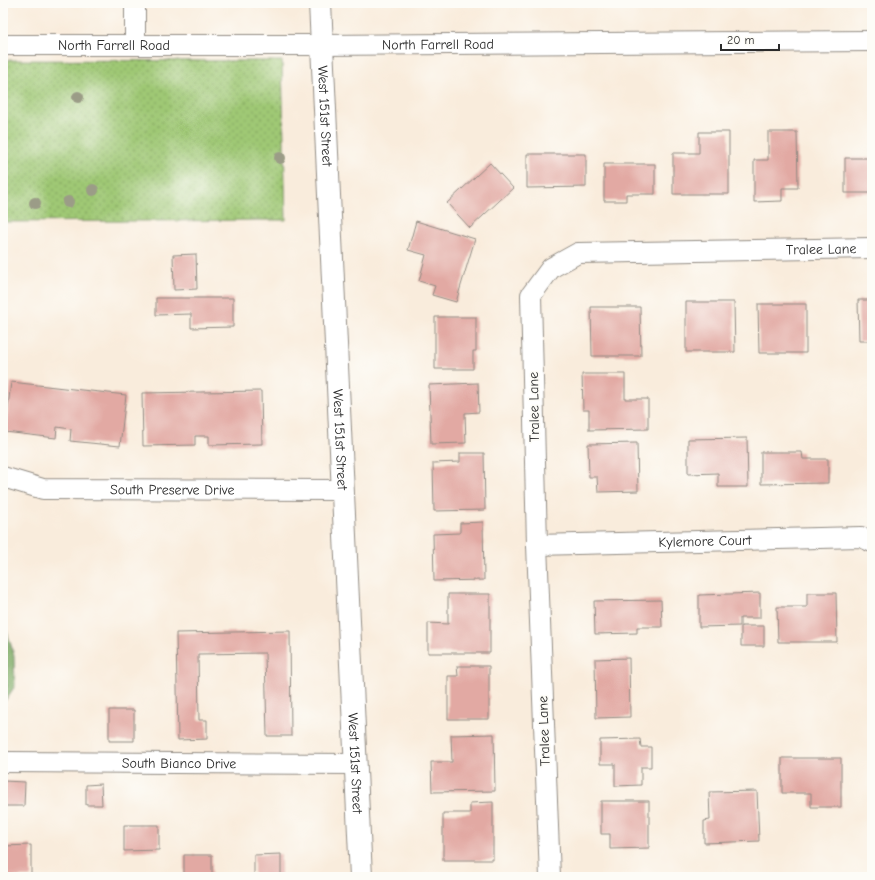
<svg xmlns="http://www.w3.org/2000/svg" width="875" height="880" font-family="'Comic Neue',sans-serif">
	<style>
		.forest { fill: url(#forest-firs); stroke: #556c48 }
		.park { fill: url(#park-dots); stroke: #657a50 }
		.building { fill: #e2a9a3 }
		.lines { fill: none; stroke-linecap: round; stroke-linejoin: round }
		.street-casing { stroke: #928c84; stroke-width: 22 }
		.secondary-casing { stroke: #928c84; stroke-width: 24 }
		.street { stroke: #fff; stroke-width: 20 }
		.secondary { stroke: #fff; stroke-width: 22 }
		.tree { fill: #9b9c87 }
		.labels { text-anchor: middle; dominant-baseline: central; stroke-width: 3.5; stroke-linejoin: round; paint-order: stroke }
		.street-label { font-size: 14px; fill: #2b2b2b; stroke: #fdfcf7 }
	</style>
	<defs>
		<pattern id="forest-firs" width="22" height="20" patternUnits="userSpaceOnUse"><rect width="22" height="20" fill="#7fac66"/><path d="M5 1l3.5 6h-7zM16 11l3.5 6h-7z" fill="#688c54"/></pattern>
		<pattern id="park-dots" width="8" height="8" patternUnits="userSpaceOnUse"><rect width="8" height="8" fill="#9fc874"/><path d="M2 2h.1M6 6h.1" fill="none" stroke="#82a35f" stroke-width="1.8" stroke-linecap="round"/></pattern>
	</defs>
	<rect width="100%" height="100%" fill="#fdfcf7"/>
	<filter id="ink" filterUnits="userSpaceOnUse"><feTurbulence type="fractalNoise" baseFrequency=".025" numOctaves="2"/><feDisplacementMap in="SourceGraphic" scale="8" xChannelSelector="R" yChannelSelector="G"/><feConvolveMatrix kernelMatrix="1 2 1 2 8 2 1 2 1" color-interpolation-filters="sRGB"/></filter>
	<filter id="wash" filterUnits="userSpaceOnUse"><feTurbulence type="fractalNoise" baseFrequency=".012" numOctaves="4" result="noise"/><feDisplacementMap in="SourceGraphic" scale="16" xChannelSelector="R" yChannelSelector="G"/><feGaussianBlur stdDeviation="0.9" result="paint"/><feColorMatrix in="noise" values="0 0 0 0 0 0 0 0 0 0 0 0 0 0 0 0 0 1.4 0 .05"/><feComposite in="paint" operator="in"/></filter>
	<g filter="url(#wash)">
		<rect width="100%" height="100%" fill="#f9ecdc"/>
		<!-- forest -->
		<path class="forest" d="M3,625H5L14,655L15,686L3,704Z"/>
		<!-- park -->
		<path class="park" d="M3,60L282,61L286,220L3,222Z"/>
		<g id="blocks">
			<!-- building -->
			<path class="building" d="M699,132H729V194H673V153H699Z
				M768,132H797L798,188H782V201L754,202V160H768Z
				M527,154H586V187L527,188Z
				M845,158H872V193H845Z
				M490,163L513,188L470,228L447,203Z
				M604,164H655V194H626V201H604Z
				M416,221L475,239L456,302L432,295L435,286L419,281L426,255L408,250Z
				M196,254L197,289L174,290L173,255Z
				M156,298H233V327L191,328V314L156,315Z
				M858,300H872V341H859Z
				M686,302H734L735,352H686Z
				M758,304H806V353H759Z
				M591,307H640L641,356H592Z
				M435,317H476V351H473V369H435Z
				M582,374H625V399H648V429L589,430V410H583Z
				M11,382L126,395L120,446L70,441L71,429L57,427L56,438L5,432Z
				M478,383L479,412L465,413L466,443L431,444L429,385Z
				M261,391L262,444L209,445V436H195V445L143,446L142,393Z
				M747,438L748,487H718V473L688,474V439Z
				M637,443L638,491L598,492L597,477H589L588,444Z
				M761,452H802L803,459H828V483L761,484Z
				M460,453H484L485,510L434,511L433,463L460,462Z
				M483,522L484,580L434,581L433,534L460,533V523Z
				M760,593V618H740V626L699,627V595Z
				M807,593H836L837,642H778L777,607H807Z
				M448,594H490V653H428V623L448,624Z
				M661,600L662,627H637V633L595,634L594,601Z
				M741,626H764V646H741Z
				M290,631L291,736H267L265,653L198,654L199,720H207V739L178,740L176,633Z
				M629,658L630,717L596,718L595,659Z
				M457,666H489V719H448V676H458Z
				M109,710H134V741H109Z
				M494,734L495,791L432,792L431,762H452L451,735Z
				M640,739L641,747H651V767H641V785L615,786V764H600V740Z
				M782,758H841V807H811V793H782Z
				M3,781L25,782L24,806H3Z
				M101,784L102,805H86V785Z
				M757,791L759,841L704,843V821L710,820L709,792Z
				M601,801H649V848L610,849V834H601Z
				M493,802V860H443V813H470V803Z
				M124,825H159V850L124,851Z
				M31,845V877H3V846Z
				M281,854V877H254V855Z
				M184,855H212V877H184Z"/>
		</g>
	</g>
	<g filter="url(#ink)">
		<use href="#blocks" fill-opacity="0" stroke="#928c84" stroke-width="1"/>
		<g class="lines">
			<!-- street casing -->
			<g class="street-casing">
				<g id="street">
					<path d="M135,3V45"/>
					<path id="s1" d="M3,45H321L872,41"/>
					<path id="s2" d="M3,477L43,489L342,490"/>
					<path id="s3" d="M537,545L861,537L872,542"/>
					<path id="s4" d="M3,762L356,764"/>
					<path id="s5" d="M550,877L537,545L531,295L551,268L578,253L872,248"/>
				</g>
			</g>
			<!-- secondary casing -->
			<g class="secondary-casing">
				<g id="secondary">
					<path id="s6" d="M320,3L361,877"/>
				</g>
			</g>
			<!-- street -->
			<use href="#street" class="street"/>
			<!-- secondary -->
			<use href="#secondary" class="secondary"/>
		</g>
		<!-- trees -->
		<g class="tree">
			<circle cx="78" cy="97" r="6"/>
			<circle cx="280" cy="158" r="6"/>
			<circle cx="93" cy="190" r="6"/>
			<circle cx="68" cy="202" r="6"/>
			<circle cx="35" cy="203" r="6"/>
		</g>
	</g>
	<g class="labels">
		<!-- street labels -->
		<g class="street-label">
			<text stroke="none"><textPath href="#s1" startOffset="435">North Farrell Road</textPath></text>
			<text stroke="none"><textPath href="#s1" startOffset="111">North Farrell Road</textPath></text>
			<text stroke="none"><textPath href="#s6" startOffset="113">West 151st Street</textPath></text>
			<text stroke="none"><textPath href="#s5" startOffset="890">Tralee Lane</textPath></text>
			<text transform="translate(534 407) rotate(-91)">Tralee Lane</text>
			<text stroke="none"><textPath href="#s6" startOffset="437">West 151st Street</textPath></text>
			<text stroke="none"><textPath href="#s2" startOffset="171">South Preserve Drive</textPath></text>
			<text stroke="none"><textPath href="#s3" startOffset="168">Kylemore Court</textPath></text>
			<text transform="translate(544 731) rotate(-92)">Tralee Lane</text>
			<text stroke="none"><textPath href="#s4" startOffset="176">South Bianco Drive</textPath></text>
			<text stroke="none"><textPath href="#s6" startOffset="761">West 151st Street</textPath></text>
		</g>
	</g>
	<!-- margin -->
	<rect width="875" height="880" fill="none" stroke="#fdfcf7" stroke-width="16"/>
	<!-- scale -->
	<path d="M721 44v6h58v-6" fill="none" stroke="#2b2b2b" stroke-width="2"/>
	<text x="727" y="44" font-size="12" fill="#2b2b2b" stroke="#fdfcf7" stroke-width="3" paint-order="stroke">20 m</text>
</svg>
